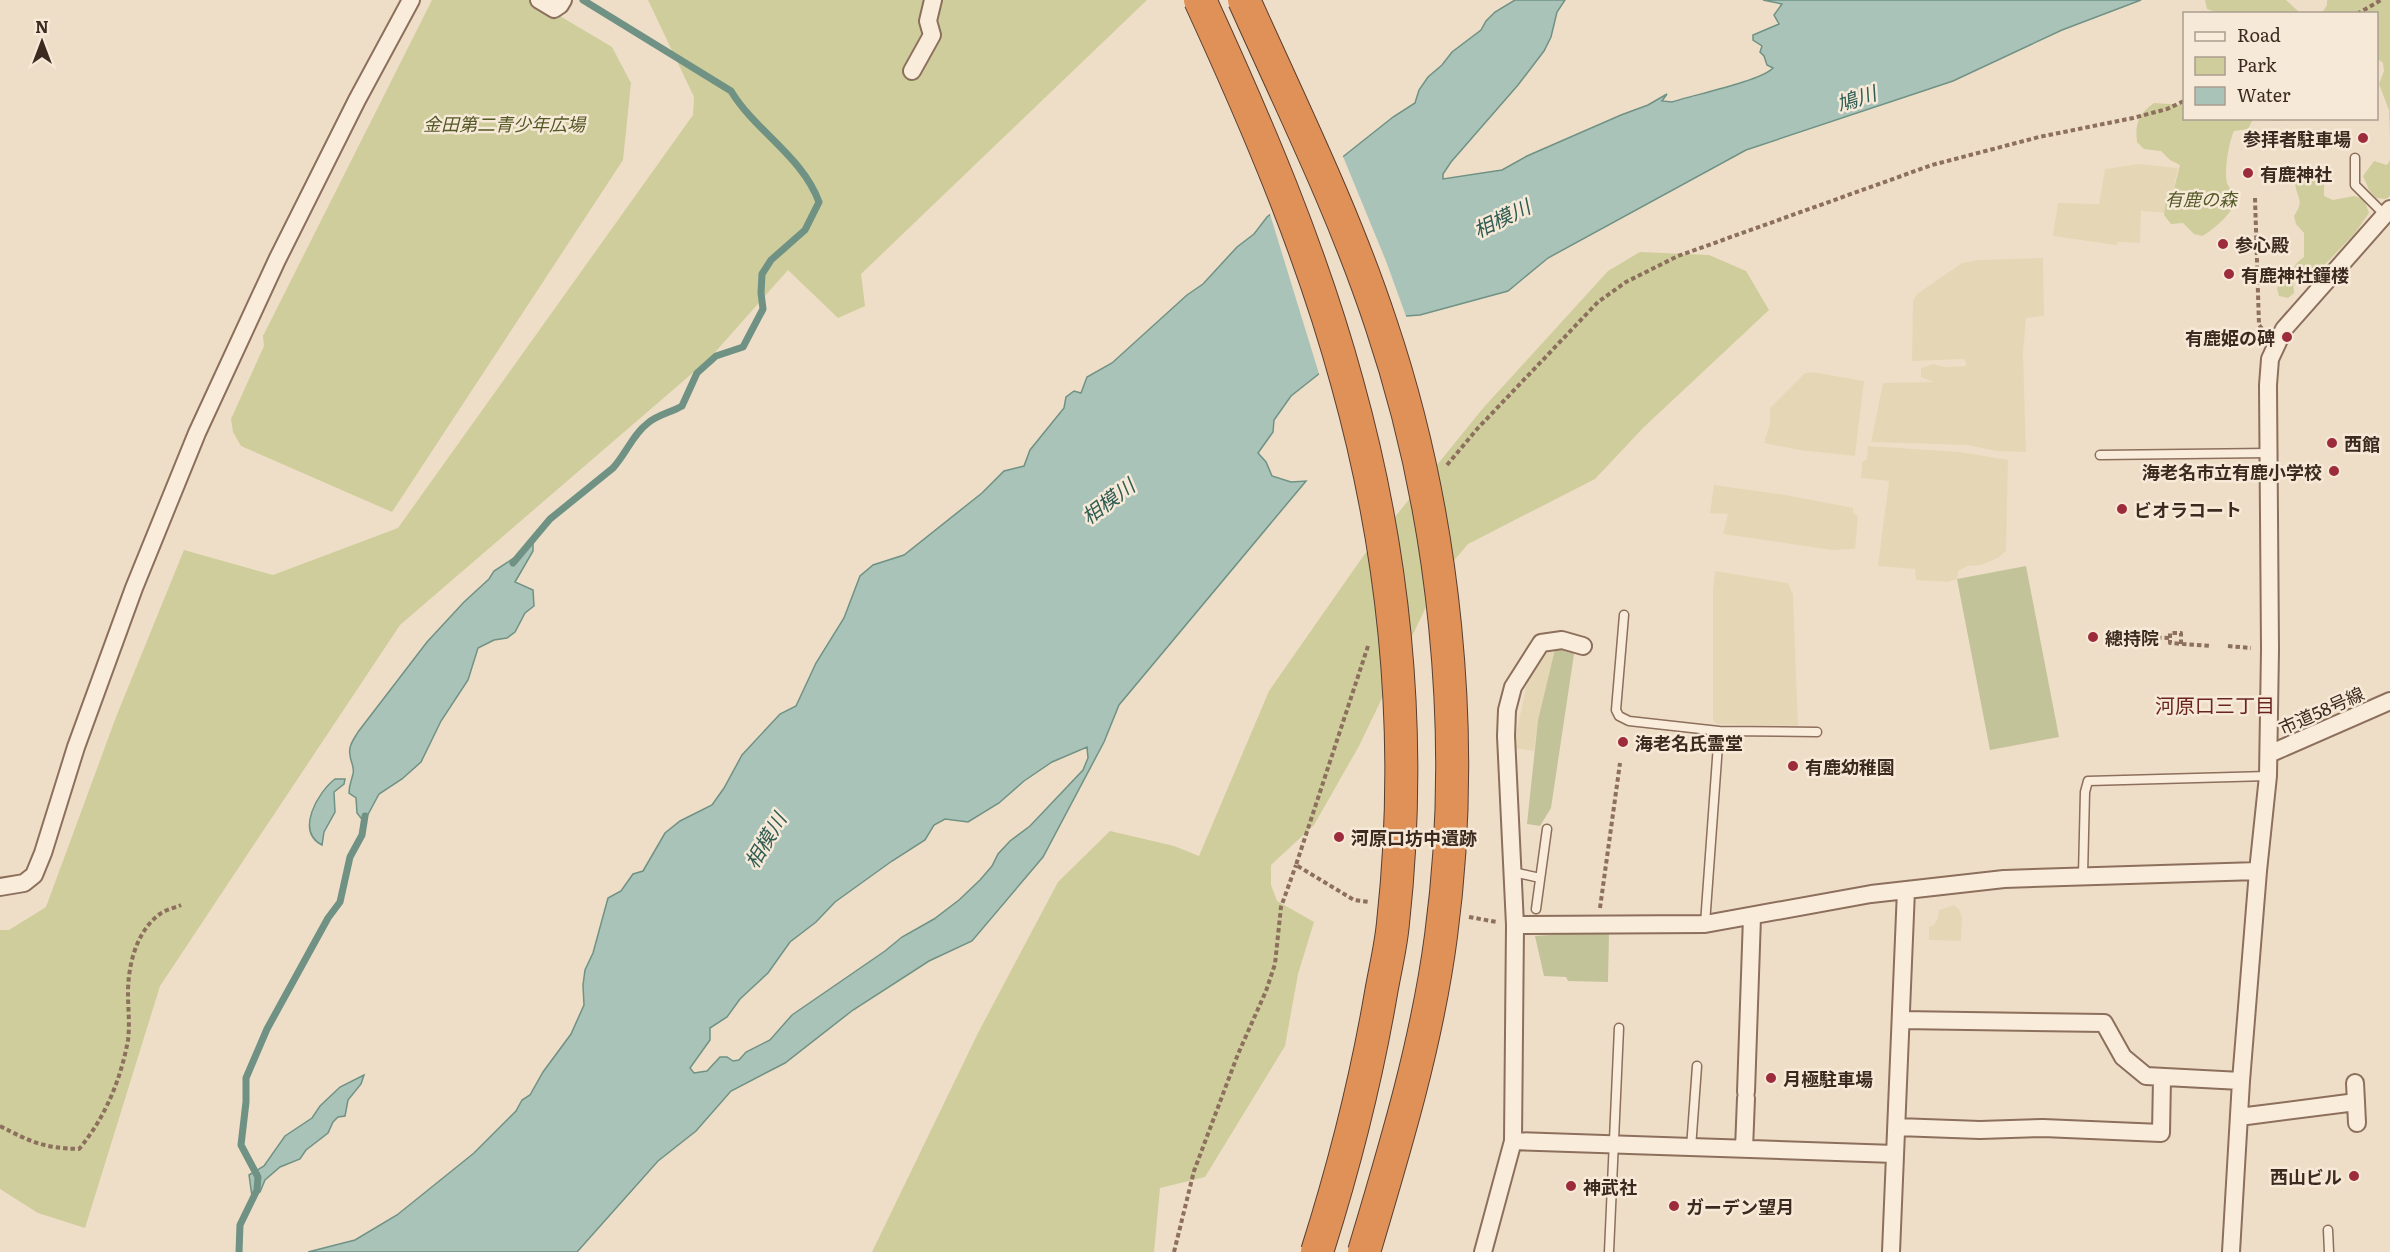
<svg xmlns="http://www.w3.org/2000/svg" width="2390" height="1252" font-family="Literata,'Noto Sans JP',serif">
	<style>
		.farmland { fill: #e5d7b5 }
		.green { fill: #cecd9b }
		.cemetery { fill: #c3c39a }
		.water { fill: #a9c3b8; stroke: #6f9285; stroke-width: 1.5; fill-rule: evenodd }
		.pier { fill: #efdec7 }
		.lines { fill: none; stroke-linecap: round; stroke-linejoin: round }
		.stream { stroke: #6f9285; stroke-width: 7 }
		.lane-casing { stroke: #8c6f5c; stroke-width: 11 }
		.street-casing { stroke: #8c6f5c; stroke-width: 20 }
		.path { stroke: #8c6f5c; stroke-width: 4; stroke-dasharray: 4.5 3; stroke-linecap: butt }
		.lane { stroke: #faecdb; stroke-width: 8 }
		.street { stroke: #faecdb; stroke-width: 16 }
		.highway-bridge-casing { stroke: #5a3e30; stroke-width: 34; stroke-linecap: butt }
		.highway-bridge { stroke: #df9158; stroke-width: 32 }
		.poi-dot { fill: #9c2b3b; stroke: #f7e9d7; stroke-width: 2 }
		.labels { text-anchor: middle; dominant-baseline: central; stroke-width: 5; stroke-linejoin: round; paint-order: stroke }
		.park-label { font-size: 18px; font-style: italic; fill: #535926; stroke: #f7e9d7 }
		.poi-label { font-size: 18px; font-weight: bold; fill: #3c2a20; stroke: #f7e9d7; text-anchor: start }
		.street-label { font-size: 18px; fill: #3c2a20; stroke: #f7e9d7 }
		.water-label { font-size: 20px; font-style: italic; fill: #2f5c53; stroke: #f7e9d7 }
		.neighbourhood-label { font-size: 20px; fill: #69241e; stroke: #f7e9d7 }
	</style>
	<rect width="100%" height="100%" fill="#efdec7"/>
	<!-- farmland -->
	<path class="farmland" d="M2139,164L2178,168L2168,213L2141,211L2140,243L2118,242L2116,245L2053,236L2058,203L2099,204L2105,169Z
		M2043,258L2044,316L2026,318L2023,354L2026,452L1996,451L1967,445L1871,442L1883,383L1934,382L1921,377V368L1933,364L1945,367L1966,366L1965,359L1912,361L1913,301L1917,294L1962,263L1979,260Z
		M1812,372L1864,381L1855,456L1799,450L1764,443L1770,424V408L1805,373Z
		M1868,446L1960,452L2008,460L2006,551L1998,558L1981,565L1967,566L1958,571L1957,579L1948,582L1916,580L1915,569L1878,566L1889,481L1861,478L1862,462L1867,459Z
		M1714,485L1786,495L1853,508V513L1858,516L1855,549L1832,550L1723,534L1728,514L1710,513Z
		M1715,571L1788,583L1793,594L1798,726L1716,724L1713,720V590Z
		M1556,645L1538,720L1534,751L1513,748L1527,683L1547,648Z
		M1954,905L1959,909L1962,918L1961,941L1929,940V927L1934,925L1938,918L1939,910Z"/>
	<!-- green -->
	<path class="green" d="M432,0H533L612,47L631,83L623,160L392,512L241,446L233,432L231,419L264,346L263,336Z
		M648,0H1147L861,274L865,306L838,318L788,270L710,358L400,625L160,986L85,1228L38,1213L0,1189V930H9L46,907L116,717L184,550L273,575L398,528L693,115L694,97Z
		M2205,0H2286L2300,13H2218L2207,9Z
		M2327,0H2390V137L2389,110L2379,84L2384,71L2383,63L2379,60L2377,61L2376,14L2322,13L2327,5Z
		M2154,103L2184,105V118L2295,119L2278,121L2253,119L2248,129L2234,131C2229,141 2224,171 2227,183C2229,188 2235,193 2238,198C2234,211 2214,230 2202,236L2194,234L2183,223L2171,224L2164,215L2166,200L2173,193L2180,165L2170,160L2161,151L2144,149L2137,142C2135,123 2138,115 2154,103Z
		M2390,160V196L2386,199L2376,198L2369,190L2363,176L2374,161L2387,165Z
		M2306,167L2319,169L2324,178V196L2333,200L2354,196L2364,199L2369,213L2355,233L2315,275L2297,276L2293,280L2294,293L2288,298L2279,296L2277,288C2289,278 2293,264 2304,257V233L2296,224L2294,216C2305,199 2297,200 2295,183L2300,171Z
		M1640,252L1709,255L1746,271L1769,310L1643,428L1595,479L1468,544L1441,576L1359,746L1314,825L1271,865V885L1277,901L1314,922L1298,974L1285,1046L1205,1177L1160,1188L1154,1252H872L978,1033L1058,882L1110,831L1174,846L1199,856L1269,691L1364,555L1484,407L1608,271Z"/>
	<!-- cemetery -->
	<path class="cemetery" d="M2026,566L2059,737L1990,750L1957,579Z
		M1556,645L1571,649L1574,654L1551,808L1540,826L1527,824L1538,720Z
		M1579,933H1609L1608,982L1568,981L1566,977L1544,976L1535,936Z"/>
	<!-- water -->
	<path class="water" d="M1515,0H1565L1557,12L1551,37L1544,51L1518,85L1451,162L1443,174V179L1502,170L1527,156L1621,115L1648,105L1667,94L1662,101L1672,102C1693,95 1761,81 1773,68L1767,65L1764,56L1760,52L1762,46L1753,40V35L1779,24L1774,15L1782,4L1763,0H2141L2062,30L1953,81L1746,150L1548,258L1508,291L1420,315L1406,316L1320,373L1291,396L1274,420L1273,432L1258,453L1266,462L1272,476L1291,482L1306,481L1119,705L1104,742L1043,857L972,941L929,961L853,1010L785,1063L731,1091L696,1131L658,1161L577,1252H308L355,1240L397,1215L474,1153L516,1111L522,1100L530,1095L543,1072L571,1034L584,1005L583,985L585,970L593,953L608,898L621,891L633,874L643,871L665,833L680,821L712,805L724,788L742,755L780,714L796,706L816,663L844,618L860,576L873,565L904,555L982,493L1004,471L1024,466L1030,450L1064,408L1066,397L1074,391L1081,393L1087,377L1112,363L1187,295L1203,284L1237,247L1254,234L1267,217L1393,117L1415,103L1419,90L1428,77L1442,65L1452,52L1481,30L1486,21L1495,12ZM1087,747L1088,758L1083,770L1030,826L1010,841L998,854L992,866L980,880L959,900L934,919L902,937L885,951L792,1015L770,1040L746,1052L739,1060L733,1061L727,1057H720L707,1071L694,1073L690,1068L710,1040V1028L727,1017L740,999L768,973L790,942L816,922L835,902L892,861L925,840L934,825L945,819L968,822L999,803L1024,781L1052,762Z
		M533,540V551L515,582L533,590L534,606L525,613L515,632L507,638L494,640L478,648L468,680L441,721L421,762L402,779L379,794L364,822L357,813L356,798L349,793C349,785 351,782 353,774C355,767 350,761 350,755C348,746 354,739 358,732L427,642L464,602L489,579L494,571L517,556Z
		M335,779H345L344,784L334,792L335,812L324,832L322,845C295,831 318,792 335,779Z
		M364,1075L361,1084L348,1100L345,1116L338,1117L333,1122L328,1133L306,1150L300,1159L280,1167L265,1180L260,1192L252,1196L249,1175L264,1166L285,1136L312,1118L320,1106L340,1087Z"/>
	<!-- pier -->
	<path class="pier" d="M1342,154L1386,261L1407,319L1320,377L1269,211Z"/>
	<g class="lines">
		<!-- stream -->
		<path class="stream" d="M513,563L550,519L613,468C626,454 633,434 648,423C657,415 672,412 682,406L697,373L716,356L743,347L763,309L761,293L762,274L771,260L805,230L819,202C802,156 755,131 731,91L583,0
			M239,1252L240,1225L257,1190L258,1177L241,1145L246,1102V1078L267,1029L328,918L340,902L350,857L362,835L365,816"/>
		<!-- lane casing -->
		<g class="lane-casing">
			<path id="lane" d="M2355,158V185L2385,215
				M2100,455L2268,453
				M1624,615L1616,710L1619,716L1629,721L1719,731L1705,924
				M1719,731L1817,732
				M1513,872L1540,878
				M2083,875L2085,792L2088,781L2268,776
				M1536,909L1547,829
				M1691,1148L1697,1066
				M2328,1230L2329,1252
				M1609,1252L1619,1028"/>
		</g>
		<!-- street casing -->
		<g class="street-casing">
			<path id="street" d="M539,0L554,9L560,5L563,0
				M912,71L932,35L928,21L933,0
				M2269,754L2390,701
				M0,887L24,883L34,875L43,853L76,747L134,588L197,433L277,260L357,100L411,0
				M1515,925L1705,924L1871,894L2004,879L2258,871
				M1901,1020L2104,1023L2123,1057L2146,1076L2241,1081
				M1746,1092L1752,917
				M2356,1102L2357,1123
				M2239,1117L2356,1102L2355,1083
				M1897,1127L1980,1130L2043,1128L2161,1133L2162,1078
				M1513,1141L1895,1154
				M1744,1149L1746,1098
				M1483,1252L1513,1141L1515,925L1506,736L1507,710L1513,687L1541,643L1562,640L1583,646
				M1891,1252L1906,890
				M2231,1252L2241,1081L2258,871L2268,776L2270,649L2268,385L2270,359L2284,329L2390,209"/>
		</g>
		<!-- path -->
		<path class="path" d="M2357,14L2381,0
			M2255,198L2259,325L2263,330
			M1447,465L1478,428L1598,302L1626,282L1678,256L1932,165L2039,137L2133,118L2167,109L2184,101
			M2142,637L2170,638V643L2211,646
			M2170,638V633H2181V644
			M1368,646L1296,865L1354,900L1370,902
			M2228,646L2251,648
			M1600,908L1620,763
			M1469,917L1497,922
			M0,1126C31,1142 43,1148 79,1149C105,1118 121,1079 128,1040C130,1025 128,1008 128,993C128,966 136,931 160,914C165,910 174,908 181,905
			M1174,1252L1194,1171L1238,1054L1266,991L1275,964L1281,907L1296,865"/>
		<!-- lane -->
		<use href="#lane" class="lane"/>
		<!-- street -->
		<use href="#street" class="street"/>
		<!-- highway-bridge casing -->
		<g class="highway-bridge-casing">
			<path id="highway-bridge" d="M1200,0C1257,124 1311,250 1347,382C1396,558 1413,741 1393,923C1391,946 1385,970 1381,993C1366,1081 1344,1167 1317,1252
				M1244,0C1292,107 1344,212 1381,324C1445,514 1468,736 1441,936C1427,1043 1395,1148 1364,1252"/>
		</g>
		<!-- highway-bridge -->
		<use href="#highway-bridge" class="highway-bridge"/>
	</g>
	<!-- markers -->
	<g class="poi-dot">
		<circle cx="2363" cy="138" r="6"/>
		<circle cx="2248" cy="173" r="6"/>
		<circle cx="2223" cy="244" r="6"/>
		<circle cx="2229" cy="274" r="6"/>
		<circle cx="2287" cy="337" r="6"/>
		<circle cx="2332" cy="443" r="6"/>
		<circle cx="2334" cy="471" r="6"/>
		<circle cx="2122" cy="509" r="6"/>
		<circle cx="2093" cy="637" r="6"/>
		<circle cx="1623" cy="742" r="6"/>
		<circle cx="1793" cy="766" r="6"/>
		<circle cx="1339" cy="837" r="6"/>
		<circle cx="1771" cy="1078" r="6"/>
		<circle cx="2354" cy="1176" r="6"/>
		<circle cx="1571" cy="1186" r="6"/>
		<circle cx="1674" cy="1206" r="6"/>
	</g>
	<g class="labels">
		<!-- park labels -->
		<g class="park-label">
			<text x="504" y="123">金田第二青少年広場</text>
			<text x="2201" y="198">有鹿の森</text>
		</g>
		<!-- poi labels -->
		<g class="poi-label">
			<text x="2351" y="138" text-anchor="end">参拝者駐車場</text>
			<text x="2260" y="173">有鹿神社</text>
			<text x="2235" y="244">参心殿</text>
			<text x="2241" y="274">有鹿神社鐘楼</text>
			<text x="2275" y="337" text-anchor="end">有鹿姫の碑</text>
			<text x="2344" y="443">西館</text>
			<text x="2322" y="471" text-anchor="end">海老名市立有鹿小学校</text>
			<text x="2134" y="509">ビオラコート</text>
			<text x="2105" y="637">總持院</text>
			<text x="1635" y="742">海老名氏霊堂</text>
			<text x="1805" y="766">有鹿幼稚園</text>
			<text x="1351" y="837">河原口坊中遺跡</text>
			<text x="1783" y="1078">月極駐車場</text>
			<text x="2342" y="1176" text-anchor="end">西山ビル</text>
			<text x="1583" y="1186">神武社</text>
			<text x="1686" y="1206">ガーデン望月</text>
		</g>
		<!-- street labels -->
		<g class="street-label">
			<text transform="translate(2321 710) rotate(-24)">市道58号線</text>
		</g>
		<!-- water labels -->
		<g class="water-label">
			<text transform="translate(1856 97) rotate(-18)">鳩川</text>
			<text transform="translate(1501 217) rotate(-26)">相模川</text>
			<text transform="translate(1107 500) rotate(-37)">相模川</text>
			<text transform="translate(764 840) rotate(-59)">相模川</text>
		</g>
		<!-- neighbourhood labels -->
		<g class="neighbourhood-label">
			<text x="2215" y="704">河原口三丁目</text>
		</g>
	</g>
	<!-- legend -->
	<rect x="2183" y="12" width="195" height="108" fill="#f7e9d7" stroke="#ac9d8e" stroke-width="1.5"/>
	<rect x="2195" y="32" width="30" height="9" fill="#faecdb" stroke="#ac9d8e" stroke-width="1.5"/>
	<text x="2237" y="42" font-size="18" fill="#3c2a20">Road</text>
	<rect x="2195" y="57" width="30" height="18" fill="#cecd9b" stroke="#ac9d8e" stroke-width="1.5"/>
	<text x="2237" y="72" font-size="18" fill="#3c2a20">Park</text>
	<rect x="2195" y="87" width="30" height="18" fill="#a9c3b8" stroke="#ac9d8e" stroke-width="1.5"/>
	<text x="2237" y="102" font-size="18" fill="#3c2a20">Water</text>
	<!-- north arrow -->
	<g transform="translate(42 42)" stroke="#f7e9d7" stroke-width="4.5" paint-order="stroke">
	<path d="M0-4.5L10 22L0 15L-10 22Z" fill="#3c2a20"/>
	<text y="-9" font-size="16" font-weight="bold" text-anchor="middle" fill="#3c2a20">N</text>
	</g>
</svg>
